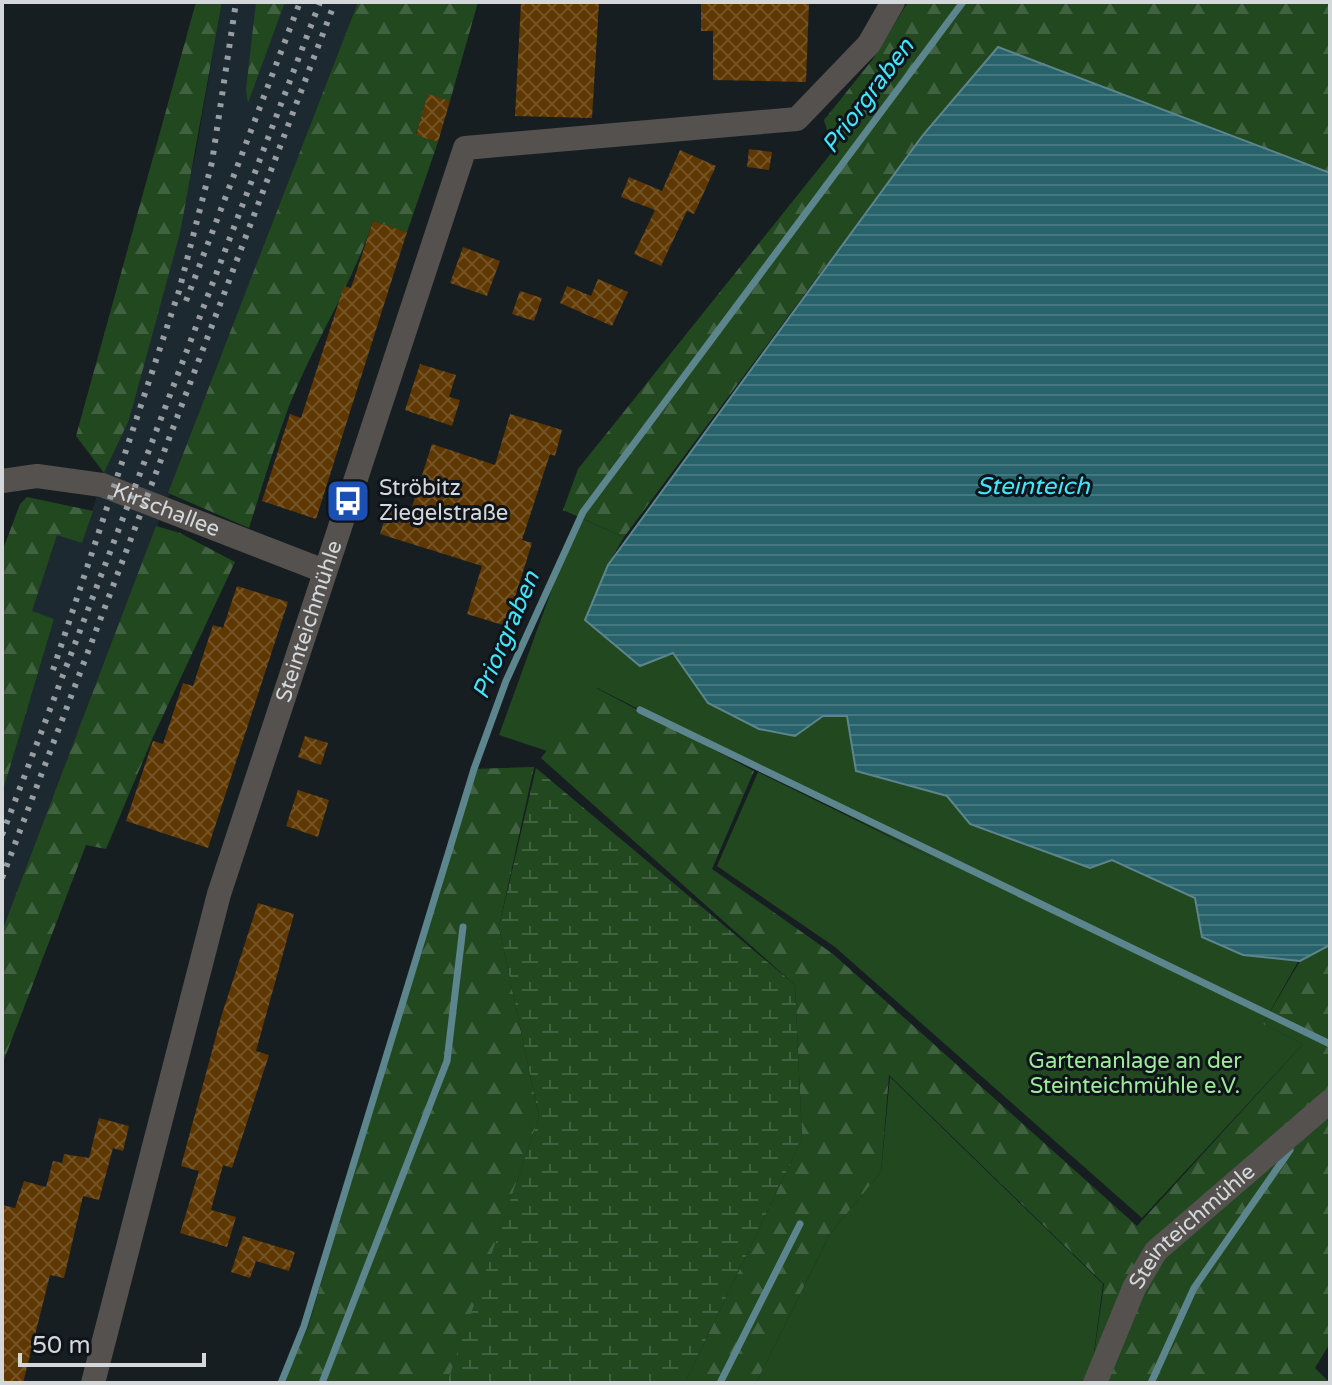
<svg xmlns="http://www.w3.org/2000/svg" width="1332" height="1385" font-family="'Varela Round',sans-serif">
	<style>
		.built { fill: #1d2930 }
		.green { fill: #224820 }
		.forest { fill: url(#forest-firs) }
		.wetland { fill: url(#wetland-marsh) }
		.water { fill: url(#water-rules); stroke: #5c858d; stroke-width: 2 }
		.lines { fill: none; stroke-linecap: round; stroke-linejoin: round }
		.stream { stroke: #5c858d; stroke-width: 7 }
		.building { fill: url(#building-cross-hatch) }
		.minor { stroke: #54514e; stroke-width: 24 }
		.rail { stroke: #989da1; stroke-width: 6; stroke-dasharray: 4 8; stroke-linecap: butt }
		.labels { text-anchor: middle; dominant-baseline: central; stroke-width: 6; stroke-linejoin: round; paint-order: stroke }
		.poi-label { font-size: 22px; fill: #d4d8db; stroke: #0e1419; text-anchor: start }
		.street-label { font-size: 22px; fill: #d4d8db; stroke: #0e1419 }
		.park-label { font-size: 22px; fill: #9fea99; stroke: #0e1419 }
		.water-label { font-size: 24px; font-style: italic; fill: #41e6fd; stroke: #0e1419 }
	</style>
	<defs>
		<pattern id="forest-firs" width="22" height="20" patternUnits="userSpaceOnUse" patternTransform="scale(2)"><rect width="22" height="20" fill="#224820"/><path d="M5 1l3.5 6h-7zM16 11l3.5 6h-7z" fill="#416240"/></pattern>
		<pattern id="wetland-marsh" width="20" height="14" patternUnits="userSpaceOnUse" patternTransform="scale(2)"><rect width="20" height="14" fill="#224820"/><path d="M1 5h8M5 5V1M11 12h8M15 12V8" fill="none" stroke="#416240"/></pattern>
		<pattern id="water-rules" width="6" height="5" patternUnits="userSpaceOnUse" patternTransform="scale(2)"><rect width="6" height="5" fill="#28626b"/><path d="M0 2.5h6" fill="none" stroke="#467880"/></pattern>
		<pattern id="building-cross-hatch" width="8" height="8" patternUnits="userSpaceOnUse" patternTransform="scale(2)"><rect width="8" height="8" fill="#5e3701"/><path d="M0 0l8 8M0 8l8-8" fill="none" stroke="#745325"/></pattern>
	</defs>
	<rect width="100%" height="100%" fill="#171e22"/>
	<!-- built -->
	<path class="built" d="M222,2H256L248,101L285,2H358L2,931V794L54,619L31,612L57,534L82,543L104,473L129,420L196,152Z"/>
	<!-- green -->
	<path class="green" d="M578,517L624,537L608,565L674,650L795,736L823,716H847L948,796L971,824L1112,860L1196,899L1299,960L1263,1024L1303,1044L1142,1218L835,947L717,866L758,772L949,866L597,688L547,751L499,735Z
		M890,1077L1103,1284L1090,1383H756L830,1234L881,1172Z"/>
	<!-- forest -->
	<path class="forest" d="M196,2H222L180,233L129,420L104,473L76,436Z
		M256,2H285L248,103L246,90Z
		M358,2H478L450,101L428,95L416,134L438,142L407,232L373,221C352,285 314,342 289,406C274,446 262,487 249,528L168,493Z
		M908,2H1326L1330,5V173L998,47L923,135L624,537L563,510L578,469L833,151L824,120L873,59Z
		M27,497L93,511L82,543L57,535L32,611L54,619L2,794V552L20,504Z
		M156,526L180,533L235,562L153,737L106,849L86,845L2,1065V931Z
		M596,688L754,771L712,869L833,954L1137,1226L1303,1044L1263,1024L1300,961L1330,945V1343L1315,1368L1330,1383H1090L1104,1284L889,1075L881,1172L830,1234L756,1383H685L802,1139L795,985L541,758Z
		M534,767L499,927L539,1117L448,1382L283,1383L308,1327L474,769Z"/>
	<!-- wetland -->
	<path class="wetland" d="M536,768L795,985L802,1139L685,1383H447L539,1117L499,927Z"/>
	<!-- water -->
	<path class="water" d="M998,47L1330,173V945L1300,961L1243,955L1202,937L1195,898L1112,860L1090,868L970,824L947,796L856,771L847,716H823L795,736L759,729L708,703L673,653L640,666L585,620L608,565L923,135Z"/>
	<g class="lines">
		<!-- stream -->
		<path class="stream" d="M640,710L1330,1044
			M281,1383L304,1326L474,769L506,681L583,512L963,2
			M322,1383L447,1061L463,927
			M720,1383L800,1224
			M1151,1383L1194,1288L1290,1150"/>
	</g>
	<!-- building -->
	<path class="building" d="M521,2H599L592,118L515,116Z
		M701,2H809L806,82L713,80V31H701Z
		M428,94L450,101L438,142L416,135Z
		M749,149L772,152L769,170L747,167Z
		M680,150L716,166L694,214L687,211L661,266L634,254L655,210L621,197L629,177L662,191Z
		M373,221L407,232L316,519L262,501L290,414L301,418L344,286L351,288Z
		M463,247L500,261L487,296L450,283Z
		M598,279L628,292L612,326L560,303L567,286L591,296Z
		M520,291L542,298L534,321L512,314Z
		M420,364L456,375L449,397L460,400L452,426L405,410Z
		M510,414L562,430L555,456L550,454L522,540L532,543L506,626L467,614L482,566L380,534L388,509L409,516L432,444L495,465Z
		M237,586L288,602L208,848L126,821L153,741L163,744L183,683L193,686L213,625L223,628Z
		M305,736L328,743L321,765L298,757Z
		M298,790L329,800L318,837L286,826Z
		M258,903L294,914L256,1051L269,1055L232,1168L223,1165L211,1210L236,1217L227,1247L180,1233L199,1171L181,1166L222,1014Z
		M99,1118L129,1126L123,1151L113,1148L99,1200L83,1196L64,1278L50,1275L23,1383H2V1205L15,1208L24,1181L46,1187L53,1161L62,1163L64,1154L89,1158Z
		M243,1236L295,1252L289,1271L256,1261L250,1278L231,1272Z"/>
	<g class="lines">
		<!-- minor -->
		<g class="minor">
			<path id="s1" d="M2,481L37,476L102,485L324,571"/>
			<path id="s2" d="M93,1383L219,894L465,148L797,119L869,44L893,2"/>
			<path id="s3" d="M1095,1383L1134,1288L1156,1251L1330,1101"/>
		</g>
		<!-- rail -->
		<path class="rail" d="M186,301L300,2
			M53,670L179,291L212,162L236,2
			M2,835L320,2
			M2,878L335,2"/>
	</g>
	<!-- icons -->
	<defs>
		<g id="bus-square" transform="scale(2.3)"><rect x="-9" y="-9" width="18" height="18" rx="4" fill="#1a4fb4" stroke="#0e1419"/><path d="M-5-6H5V4H4V6H2V4H-2V6H-4V4H-5ZM-3.5-4V0h7V-4ZM-3.5 1.2v1.5H-2V1.2ZM2 1.2v1.5H3.5V1.2Z" fill="#fff"/></g>
	</defs>
	<g fill-rule="evenodd">
		<use href="#bus-square" x="348" y="501"/>
	</g>
	<g class="labels">
		<!-- poi labels -->
		<g class="poi-label">
			<text x="379" y="488">Ströbitz<tspan x="379" dy="25">Ziegelstraße</tspan></text>
		</g>
		<!-- street labels -->
		<g class="street-label">
			<text stroke="none"><textPath href="#s1" startOffset="170">Kirschallee</textPath></text>
			<text stroke="none"><textPath href="#s2" startOffset="792">Steinteichmühle</textPath></text>
			<text stroke="none"><textPath href="#s3" startOffset="188">Steinteichmühle</textPath></text>
		</g>
		<!-- park labels -->
		<g class="park-label">
			<text x="1135" y="1061">Gartenanlage an der<tspan x="1135" dy="25">Steinteichmühle e.V.</tspan></text>
		</g>
		<!-- water labels -->
		<g class="water-label">
			<text transform="translate(868 96) rotate(-53)">Priorgraben</text>
			<text x="1033" y="486">Steinteich</text>
			<text transform="translate(506 635) rotate(-67)">Priorgraben</text>
		</g>
	</g>
	<!-- border -->
	<rect width="1332" height="1385" fill="none" stroke="#d4d8db" stroke-width="8"/>
	<!-- scale -->
	<path d="M20 1353v12h184v-12" fill="none" stroke="#d4d8db" stroke-width="4"/>
	<text x="32" y="1353" font-size="24" fill="#d4d8db" stroke="#0e1419" stroke-width="6" paint-order="stroke">50 m</text>
</svg>
